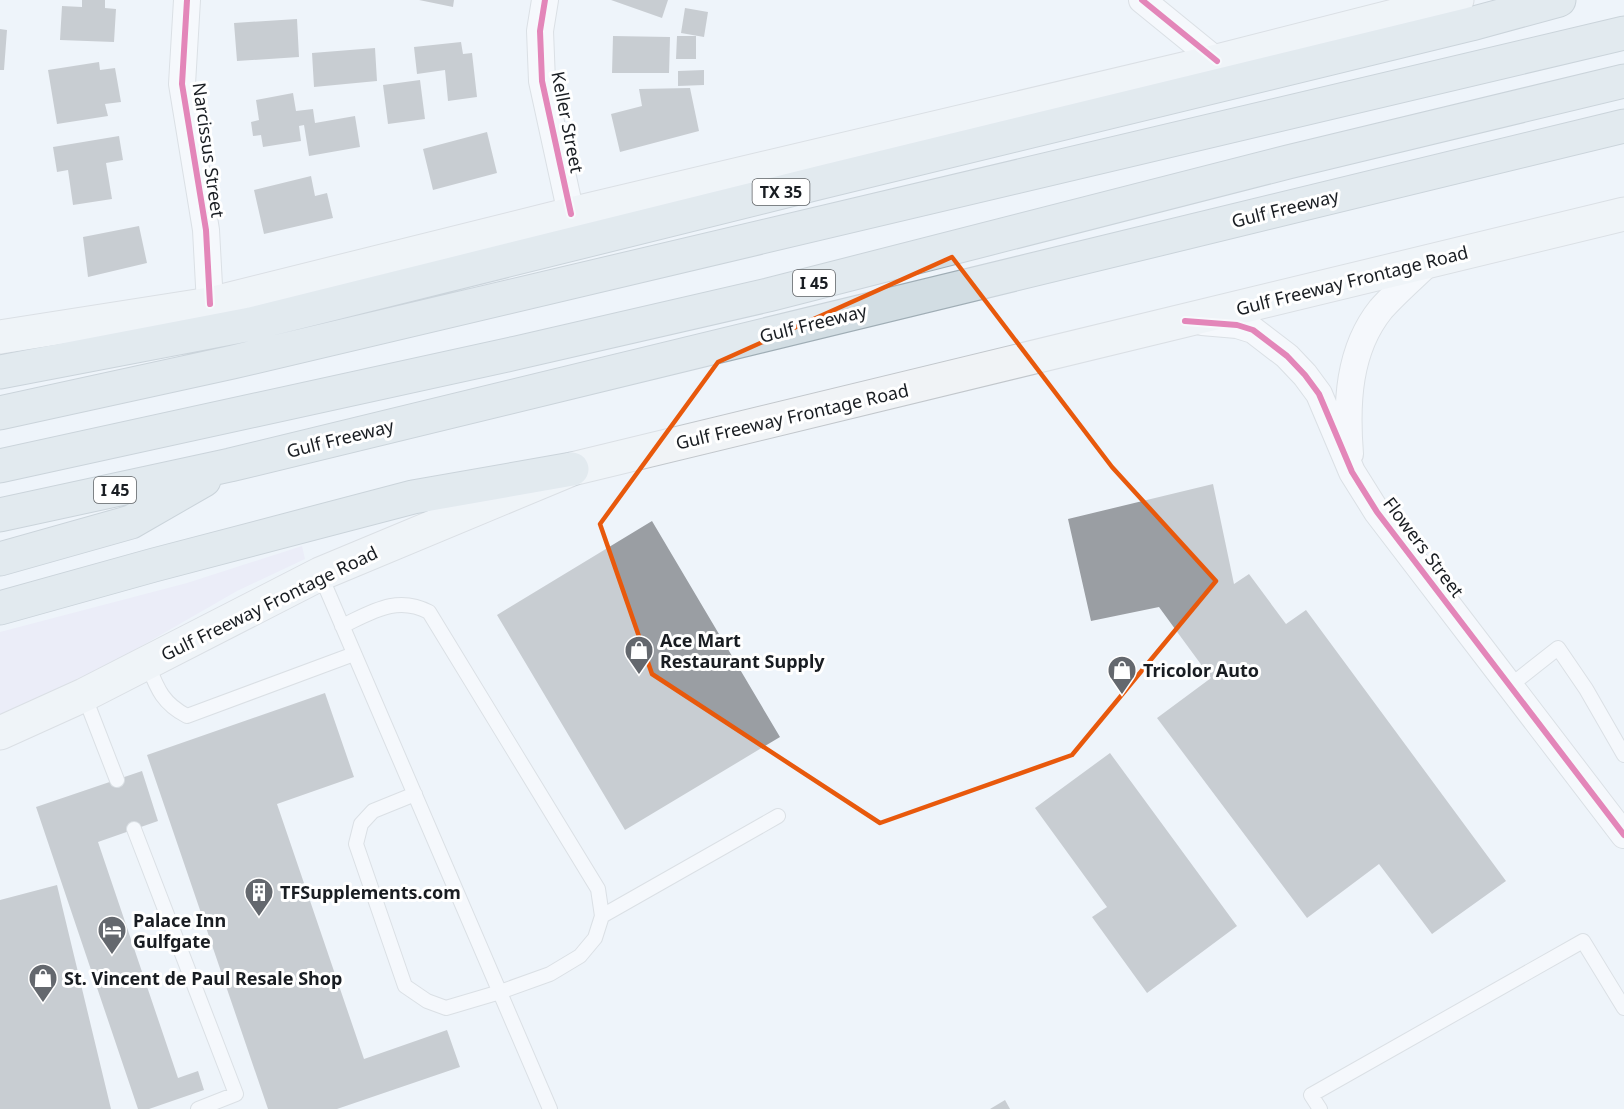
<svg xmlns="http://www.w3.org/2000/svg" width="1624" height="1109" font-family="'Noto Sans',sans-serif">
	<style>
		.green { fill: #e6e4f7 }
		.building { fill: #9a9ea3 }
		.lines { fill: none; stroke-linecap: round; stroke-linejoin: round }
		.service-casing { stroke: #c2c7cc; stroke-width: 16 }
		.minor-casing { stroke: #c2c7cc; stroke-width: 28 }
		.secondary-casing { stroke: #c2c7cc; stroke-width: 35 }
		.motorway-casing { stroke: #9fadb5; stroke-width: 35 }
		.service { stroke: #fcfdfe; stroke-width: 14 }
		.minor { stroke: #fcfdfe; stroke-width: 26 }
		.secondary { stroke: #f0f3f6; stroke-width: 33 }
		.motorway { stroke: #d2dde3; stroke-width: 33 }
		.cycleway-casing { stroke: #fff; stroke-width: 10 }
		.cycleway { stroke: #d6006c; stroke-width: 6 }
		.marked { fill: none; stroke: #e8590c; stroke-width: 4.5; stroke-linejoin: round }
		.labels { text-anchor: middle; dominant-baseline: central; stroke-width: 6; stroke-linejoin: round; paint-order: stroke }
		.shield { fill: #fff; stroke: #5e6164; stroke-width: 1.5 }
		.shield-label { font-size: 16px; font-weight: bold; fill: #191d22 }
		.street-label { font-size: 18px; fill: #191d22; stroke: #fff }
		.poi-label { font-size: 18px; font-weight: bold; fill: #191d22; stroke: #fff; text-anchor: start }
	</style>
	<rect width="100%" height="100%" fill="#eef4fa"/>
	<!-- green -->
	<path class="green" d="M302,546L305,559L237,591L84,679L0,718V632L187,583Z"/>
	<!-- building -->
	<path class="building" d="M82,0H105V8L116,9L114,42L60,40L62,6L82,7Z
		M419,0H454L453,7Z
		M611,0H668L662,18Z
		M685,8L708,12L704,37L681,33Z
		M297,19L299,57L237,61L234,23Z
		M0,29L7,30L4,70H0Z
		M613,36L670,37L669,73H612Z
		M677,36H696V59H676Z
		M461,42L463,54L472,53L477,97L448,101L445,70L417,74L414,47Z
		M375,48L377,81L314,87L312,53Z
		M99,62L100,70L115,68L121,102L105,104L108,116L57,124L48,70Z
		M704,70V85L678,86V71Z
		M420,80L425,119L388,124L383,85Z
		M690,88L699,131L620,152L611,114L642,106L639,89Z
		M293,93L296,111L313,109L315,123L355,116L360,147L309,156L304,125L299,126L301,141L263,147L261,135L253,136L251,122L259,120L256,100Z
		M487,132L497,173L433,190L423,149Z
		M119,136L123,160L106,163L112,199L73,205L68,170L57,172L53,147Z
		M311,176L315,196L327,193L333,218L264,234L254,190Z
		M139,226L147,263L88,277L83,237Z
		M1213,484L1234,584L1249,574L1286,624L1306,610L1506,881L1432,934L1379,864L1307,918L1157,718L1211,678L1186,644L1159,607L1091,621L1068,519Z
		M652,521L780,737L625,830L497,615Z
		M325,693L354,777L277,804L364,1059L447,1030L460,1067L337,1109H268L147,755Z
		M1110,753L1237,926L1147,993L1092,917L1107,907L1035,808Z
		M142,771L158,821L98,842L178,1078L198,1071L204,1090L149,1109H138L36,807Z
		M57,885L111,1109H0V900Z
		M1005,1100L1010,1109H990Z"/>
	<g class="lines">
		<!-- service casing -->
		<g class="service-casing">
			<path id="service" d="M320,574L550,1109
				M342,626C372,612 397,595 429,612L598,889L602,916L595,938L580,956L550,974L500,992L446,1008L427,1001L405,986L356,844L361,824L373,811L415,794
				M147,663C157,688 162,703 187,716L354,654
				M1511,685L1558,648L1586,689L1624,755
				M84,695L117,780
				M134,829L236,1094L198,1109
				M602,916L778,816
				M1320,1109L1311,1095L1583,941L1624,1008"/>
		</g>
		<!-- minor casing -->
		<g class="minor-casing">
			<path id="minor" d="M187,0L182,84L206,230L210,304
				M545,0L540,31L542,81L571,214
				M1142,0L1217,61
				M1202,322L1237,325L1253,330L1287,356L1305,375L1319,394L1352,472L1377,512L1624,835
				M1350,454C1346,404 1348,350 1381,309C1396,292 1414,277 1430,261"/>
		</g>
		<!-- secondary casing -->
		<g class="secondary-casing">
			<path id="secondary" d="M0,337L210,304L571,214L1217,61L1457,0
				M0,733L84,695L320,574L572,469L1624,214"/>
		</g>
		<!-- motorway casing -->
		<g class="motorway-casing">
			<path id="motorway" d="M0,372L251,324L818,183L1471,24L1559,0
				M0,413L233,362L1624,33
				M0,466L516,353L768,295L1288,162L1624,81
				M0,515L230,465L1624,126
				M0,559L131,522L204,480
				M0,608L154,565L413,497L572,469"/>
		</g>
		<!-- service -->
		<use href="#service" class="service"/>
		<!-- minor -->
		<use href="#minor" class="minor"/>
		<!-- secondary -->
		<use href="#secondary" class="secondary"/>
		<!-- motorway -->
		<use href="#motorway" class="motorway"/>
		<!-- cycleway casing -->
		<g class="cycleway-casing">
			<path id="cycleway" d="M187,0L182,84L206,230L210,304
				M545,0L540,31L542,81L571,214
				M1142,0L1217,61
				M1185,321L1237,325L1253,330L1287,356L1305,375L1319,394L1352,472L1377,512L1624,835"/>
		</g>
		<!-- cycleway -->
		<use href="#cycleway" class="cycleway"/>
	</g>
	<!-- marked area -->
	<path d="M0 0H1624V1109H0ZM952,257L1112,467L1216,581L1072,755L880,823L652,674L600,524L718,362Z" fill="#eef4fa" fill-opacity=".55" fill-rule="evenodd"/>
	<path class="marked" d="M952,257L1112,467L1216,581L1072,755L880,823L652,674L600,524L718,362Z"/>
	<!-- icons -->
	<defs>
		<g id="shop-pin" transform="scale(1.5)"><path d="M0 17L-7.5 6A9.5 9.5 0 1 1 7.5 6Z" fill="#64686e" stroke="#fff"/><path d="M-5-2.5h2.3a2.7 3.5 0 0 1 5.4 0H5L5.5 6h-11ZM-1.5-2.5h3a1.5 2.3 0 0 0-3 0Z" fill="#fff"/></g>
		<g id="building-pin" transform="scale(1.5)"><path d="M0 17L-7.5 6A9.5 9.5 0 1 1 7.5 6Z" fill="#64686e" stroke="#fff"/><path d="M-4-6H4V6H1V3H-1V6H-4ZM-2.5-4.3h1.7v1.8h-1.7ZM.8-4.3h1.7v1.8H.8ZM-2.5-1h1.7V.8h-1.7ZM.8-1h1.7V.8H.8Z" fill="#fff"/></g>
		<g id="hotel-pin" transform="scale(1.5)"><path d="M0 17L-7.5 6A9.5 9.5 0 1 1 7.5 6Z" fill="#64686e" stroke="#fff"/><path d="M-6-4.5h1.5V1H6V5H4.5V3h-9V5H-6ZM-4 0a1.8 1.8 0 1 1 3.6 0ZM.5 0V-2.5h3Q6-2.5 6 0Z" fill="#fff"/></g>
	</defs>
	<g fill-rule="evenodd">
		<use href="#shop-pin" x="639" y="650"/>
		<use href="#shop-pin" x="1122" y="670"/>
		<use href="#building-pin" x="259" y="892"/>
		<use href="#hotel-pin" x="112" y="930"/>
		<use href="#shop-pin" x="43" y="978"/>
	</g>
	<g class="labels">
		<!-- shield labels -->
		<g class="shield">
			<rect x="752.5" y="179" width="57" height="26" rx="4.5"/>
			<rect x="793" y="270" width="42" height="26" rx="4.5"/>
			<rect x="94" y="477" width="42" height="26" rx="4.5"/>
		</g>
		<g class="shield-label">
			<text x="781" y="192">TX 35</text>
			<text x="814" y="283">I 45</text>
			<text x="115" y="490">I 45</text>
		</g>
		<!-- street labels -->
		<g class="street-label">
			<text transform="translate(568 122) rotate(79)">Keller Street</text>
			<text transform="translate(209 150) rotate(82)">Narcissus Street</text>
			<text transform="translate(1285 208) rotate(-14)">Gulf Freeway</text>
			<text transform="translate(1352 280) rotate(-14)">Gulf Freeway Frontage Road</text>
			<text transform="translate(813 323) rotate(-14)">Gulf Freeway</text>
			<text transform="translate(792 416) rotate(-13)">Gulf Freeway Frontage Road</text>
			<text transform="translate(340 438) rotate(-14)">Gulf Freeway</text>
			<text transform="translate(1424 547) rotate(53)">Flowers Street</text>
			<text transform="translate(269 603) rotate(-26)">Gulf Freeway Frontage Road</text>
		</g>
		<!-- poi labels -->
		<g class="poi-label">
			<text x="660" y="640">Ace Mart<tspan x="660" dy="21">Restaurant Supply</tspan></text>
			<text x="1143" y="670">Tricolor Auto</text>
			<text x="280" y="892">TFSupplements.com</text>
			<text x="133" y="920">Palace Inn<tspan x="133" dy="21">Gulfgate</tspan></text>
			<text x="64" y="978">St. Vincent de Paul Resale Shop</text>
		</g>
	</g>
</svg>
